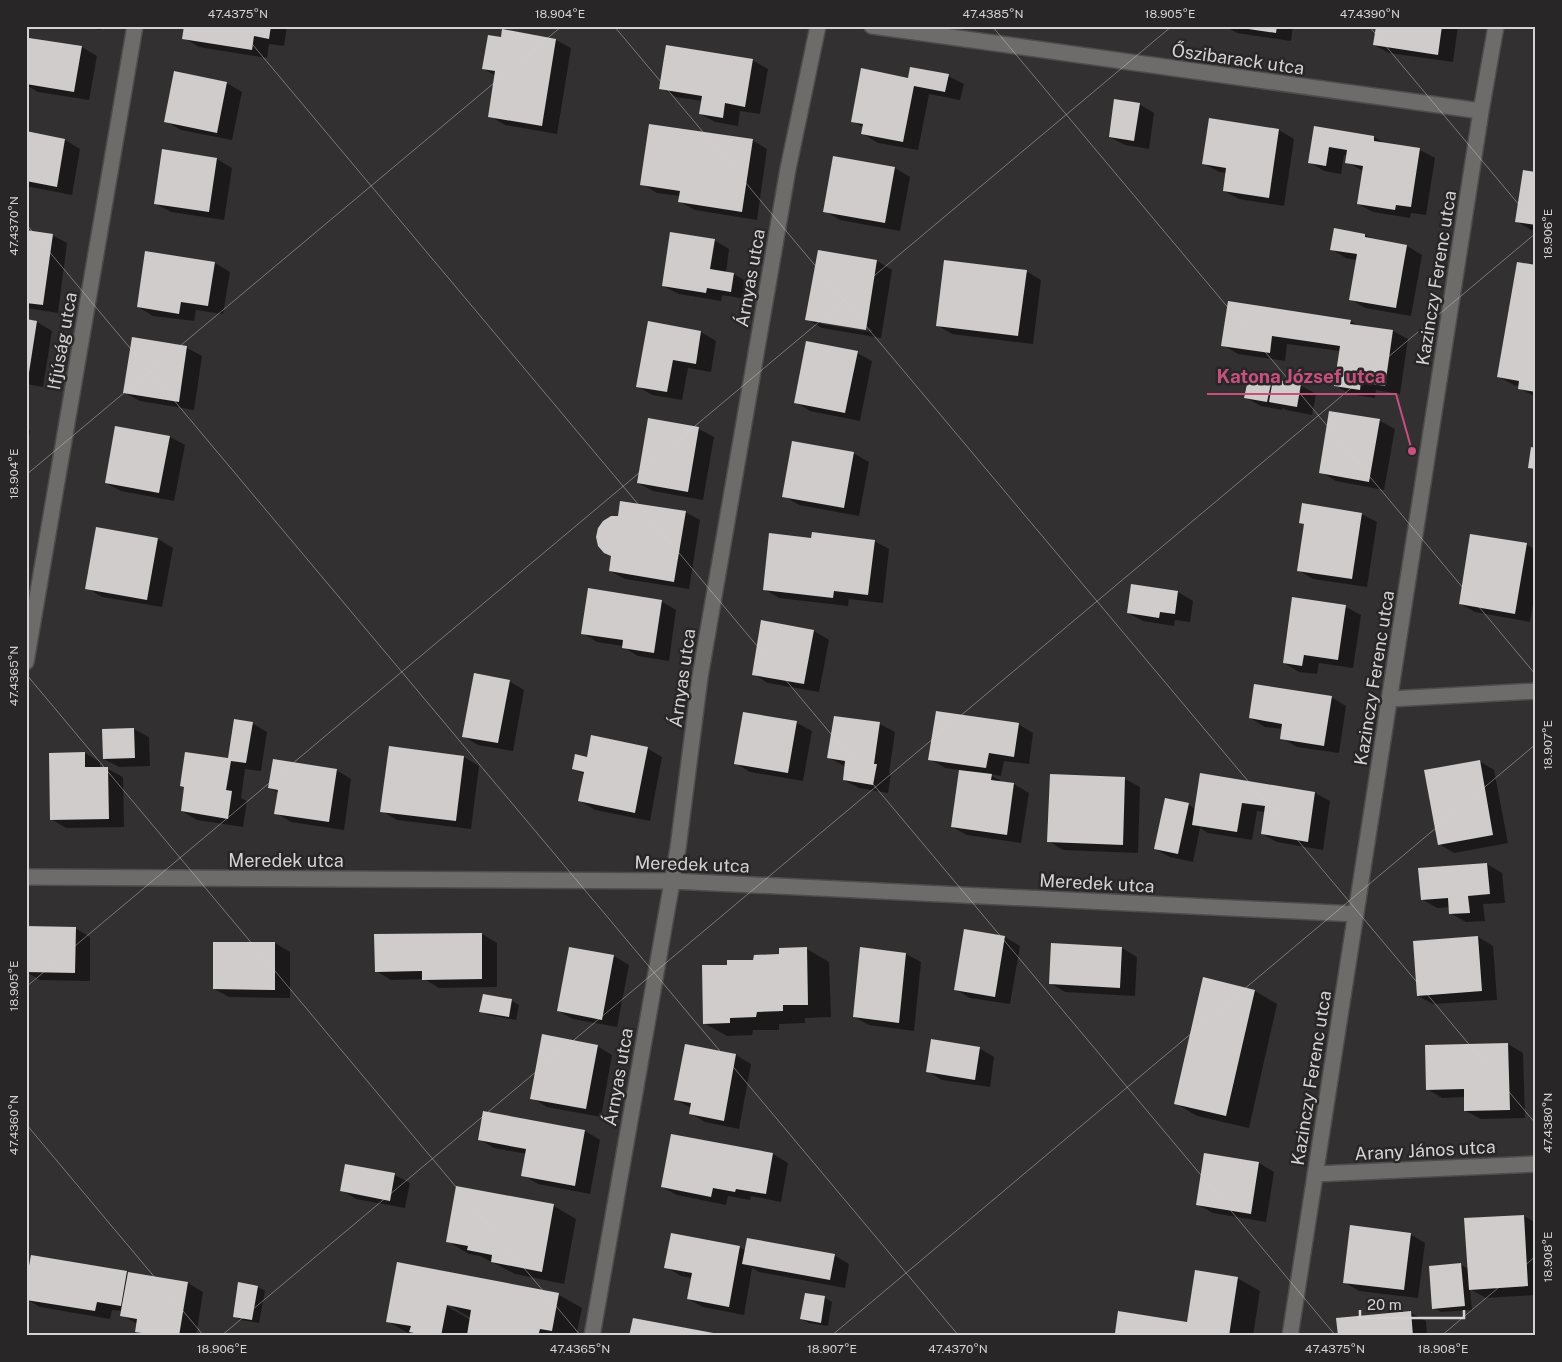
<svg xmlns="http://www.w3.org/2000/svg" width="1562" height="1362" font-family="'Public Sans',sans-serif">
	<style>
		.shadow { fill: #0007; fill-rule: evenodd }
		.building { fill: #d0cccc }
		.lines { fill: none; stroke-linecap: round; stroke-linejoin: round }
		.minor-casing { stroke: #4f4c4d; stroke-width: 18 }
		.minor { stroke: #6e6b6b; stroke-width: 15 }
		.ticks { fill: none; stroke: #d4d2d2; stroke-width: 1; stroke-opacity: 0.45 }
		.labels { text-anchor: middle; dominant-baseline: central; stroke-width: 5; stroke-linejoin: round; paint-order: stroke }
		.street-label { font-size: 18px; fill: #d4d2d2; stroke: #292627 }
		.leader { fill: none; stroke: #c7507f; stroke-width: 2 }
		.callout-dot { fill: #c7507f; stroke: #292627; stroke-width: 2 }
		.callout-label { font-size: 19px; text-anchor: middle; font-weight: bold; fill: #c7507f; stroke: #292627; stroke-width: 5; stroke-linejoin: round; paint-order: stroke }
		.neatline { fill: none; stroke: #d4d2d2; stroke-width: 2 }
		.ticks-label { font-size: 12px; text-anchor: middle; fill: #d4d2d2 }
	</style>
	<rect width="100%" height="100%" fill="#333031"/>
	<!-- shadow -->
	<path class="shadow" d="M77,26H101V30Z
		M185,26H287L284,46L269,44L267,58L199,47L184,38Z
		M1225,26H1293L1291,41L1237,33Z
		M1377,26H1458L1453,62L1389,53L1374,45Z
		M556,40L571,48L557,134L505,125L490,116L496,76L484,69Z
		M82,47L97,56L89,100L38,92L26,85V60Z
		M752,60L768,69L760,114L740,111L738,126L715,122L700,114L702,101L676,97L661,88Z
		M948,76L964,84L960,100L929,94L918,150L878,143L863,134L864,128L852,121L909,79Z
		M227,83L242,92L232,140L181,130L165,121Z
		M1139,104L1154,113L1149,149L1125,145L1110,137Z
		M1315,127L1374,137L1386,144L1420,150L1435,158L1426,215L1411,213L1410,218L1373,212L1358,204L1363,171L1347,162L1348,156L1344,155L1341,174L1324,171L1309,162Z
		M1279,130L1294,139L1284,206L1239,199L1224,191L1227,173L1219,172L1204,164Z
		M26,132L65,140L80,149L72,195L26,186Z
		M752,140L767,149L757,220L695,210L680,202V196L657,193L642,184Z
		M834,157L895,168L910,177L900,231L840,220L825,211Z
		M217,159L232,168L224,220L171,212L156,204Z
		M1536,173V230H1531L1516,221Z
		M1335,229L1365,235L1374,240L1407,246L1422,255L1411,316L1365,308L1350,299L1357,260L1346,258L1331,249Z
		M26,231L52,235L67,243L58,313L26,308Z
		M714,240L729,249L726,273L734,274L749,283L746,299L722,295L721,301L679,294L663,286Z
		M819,251L877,261L892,270L881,338L822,328L807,319ZM821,321L872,330L871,332L821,324Z
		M215,263L230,272L223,314L196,310L194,321L153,316L138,307Z
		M1536,266V397L1519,388V386L1514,385L1499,377Z
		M1026,271L1041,280L1033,344L952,334L937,325Z
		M26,321L37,322L52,331L43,387L26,384Z
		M1350,321L1360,326L1393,331L1408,339L1400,394L1376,390L1375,398L1350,394L1335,385L1340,351L1287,344L1285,361L1238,354L1223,345Z
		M701,332L716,341L711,372L688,368L682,400L652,395L637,386Z
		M133,339L187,348L202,356L194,410L140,401L125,393Z
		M857,353L872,361L860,421L810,411L795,402Z
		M1271,380L1300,385L1316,394L1312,415L1286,410L1283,408L1282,410L1261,406L1246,398Z
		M1330,412L1380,421L1395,429L1384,490L1336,481L1321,472Z
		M26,429L30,431L26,452Z
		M699,429L714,437L703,500L653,491L638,483Z
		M170,437L185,445L174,501L121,491L106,483Z
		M853,453L869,462L859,516L799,505L784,496Z
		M685,512L700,520L689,589L625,579L610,571L612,556Z
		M1361,514L1377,522L1367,587L1313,579L1298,570L1305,525L1300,522Z
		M158,539L173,548L162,607L102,597L87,588Z
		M812,539L874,541L889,549L883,603L849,599L848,606L779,598L764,589Z
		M1526,544L1536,550V586L1530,622L1475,612L1460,604Z
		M1178,592L1193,601L1190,622L1175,620L1174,626L1143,621L1128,613Z
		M1293,598L1346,607L1361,615L1353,668L1319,663L1317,674L1299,672L1284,663Z
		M661,601L676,610L669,661L638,656L623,647V646L597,642L582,633Z
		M814,631L829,640L819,692L768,683L753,674Z
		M509,681L524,690L513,751L478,745L463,736Z
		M1331,697L1346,706L1339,753L1297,747L1282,738L1283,729L1265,727L1250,718Z
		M252,723L267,732L261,771L245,769L241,798L247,801L243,827L197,820L182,811L186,788L229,760Z
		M797,723L812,731L803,781L750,772L735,763Z
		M880,724L895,732L889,773L891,774L888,793L859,788L844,780L846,767L829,758Z
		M1018,724L1033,733L1029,764L1004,761L1001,776L989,774L1004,783L1014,784L1029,793L1021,843L967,835L952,827L960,770L945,768L930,759Z
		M134,729L149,737L150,766L119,767L104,759L103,730Z
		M647,748L662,757L650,821L595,810L580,801L585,775L573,768L588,758Z
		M85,753L100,762V769H108L123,777L124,827L66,828L51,819Z
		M464,757L479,766L471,829L397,820L382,811Z
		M1479,761L1494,770L1508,843L1454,853L1439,844Z
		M336,770L351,779L344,830L291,822L276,813L279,793L270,788Z
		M1051,775L1125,779L1140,787L1138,853L1063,850L1048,841Z
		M1201,775L1315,793L1330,801L1323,850L1277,842L1262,834L1265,812L1257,811L1252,840L1208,833L1200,828L1193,862L1170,857L1155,849L1188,804L1195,809Z
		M1487,864L1502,873L1505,903L1483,904L1485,921L1466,922L1450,913V907L1437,908L1422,899L1419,869Z
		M26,928H75L90,937V981L40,980L26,972Z
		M482,934L497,943V987L439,988L424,979L391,980L376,971Z
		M1005,937L1020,946L1010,1004L970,998L955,989Z
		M1478,937L1493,946L1497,1000L1433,1004L1418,996Z
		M275,943L290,952V998L229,997L214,989Z
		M862,948L906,954L921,962L914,1031L869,1025L854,1017Z
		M1122,948L1137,957L1135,996L1065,992L1050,983Z
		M807,949L829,962L831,1017L805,1018V1023L779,1024V1030H753L752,1035L727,1036L704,1023L729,966L780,956Z
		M614,956L629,965L617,1027L573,1019L558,1011Z
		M1255,991L1277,1004L1249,1128L1197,1116L1175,1103Z
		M512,1001L519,1005L516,1020L488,1015L481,1011Z
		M1508,1044L1523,1053L1525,1118L1481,1119L1466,1111L1465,1097L1442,1098L1427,1089L1426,1046Z
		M686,1045L736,1055L751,1064L739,1129L705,1122L690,1113L691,1108L676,1100Z
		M597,1046L612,1055L601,1117L547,1107L532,1098Z
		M979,1048L994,1057L990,1087L942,1080L927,1071Z
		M484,1112L585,1131L600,1140L590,1194L538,1184L523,1175L527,1154L494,1148L479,1139Z
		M672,1135L773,1154L788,1163L781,1202L751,1196L750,1200L728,1196L726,1205L677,1195L662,1187Z
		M1259,1163L1274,1172L1266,1222L1213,1213L1198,1205Z
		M346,1165L395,1175L410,1183L405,1208L356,1199L341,1190Z
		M457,1187L554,1206L576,1219L564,1284L515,1274L480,1256L469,1254L447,1241Z
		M1524,1216L1536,1223V1295L1486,1298L1470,1289L1472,1310L1441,1312L1434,1308L1430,1267L1461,1265L1469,1269Z
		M1410,1234L1425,1243L1418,1298L1359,1291L1344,1282Z
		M739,1247L746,1251L834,1255L849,1264L845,1288L759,1272L752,1268L744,1315L703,1307L688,1299L692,1278L681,1276L666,1267Z
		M32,1256L188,1283L203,1292L196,1336H145L136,1331L137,1324L122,1315V1311L112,1310L110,1319L40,1307L26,1299Z
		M398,1264L559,1295L582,1308L576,1336H471L467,1333L466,1336H418L410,1334L387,1321ZM442,1301L471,1318V1320L441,1303Z
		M1237,1278L1260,1291L1253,1336H1122L1116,1333L1188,1323Z
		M258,1287L265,1291L259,1323L241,1320L234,1316Z
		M806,1294L825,1298L832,1302L828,1326L809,1323L801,1319Z
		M1411,1313L1426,1321L1427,1336H1339Z"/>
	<!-- building -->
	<path class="building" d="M184,26H271L269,39L254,36L252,50L182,39Z
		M1235,26H1277L1276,33L1235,27Z
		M1376,26H1442L1438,55L1373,45Z
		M502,29L556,39L542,126L488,117L495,71L482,69L488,35L501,37Z
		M29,38L82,46L74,92L26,84V53Z
		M666,45L753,59L745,107L725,103L723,118L699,114L702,96L659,89Z
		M910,67L949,74L945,92L914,86L903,142L861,134L863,124L851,122L861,68L908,78Z
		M174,71L227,82L217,133L164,122Z
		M1114,99L1140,103L1134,141L1109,137Z
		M1209,118L1279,129L1269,198L1223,191L1226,168L1202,164Z
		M649,124L753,139L742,212L678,202L680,191L640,185Z
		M1314,126L1374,136V141L1420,148L1411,207L1396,205L1395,210L1357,204L1363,166L1345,163L1347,150L1329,147L1326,166L1308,163Z
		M26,131L65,139L57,187L26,181Z
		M162,149L217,158L209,212L154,204Z
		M833,156L895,167L885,223L823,212Z
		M1523,170L1536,172V225L1515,222Z
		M1334,228L1365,234V237L1407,245L1396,308L1349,300L1357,254L1330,250Z
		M26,230L53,234L43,305L26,303Z
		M670,232L715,239L710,269L734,273L731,292L707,288L706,293L662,286Z
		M818,250L877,260L866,330L805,320Z
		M145,251L215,262L208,306L181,302L179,314L137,307Z
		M944,260L1027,270L1018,336L936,326Z
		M1517,262L1536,265V392L1518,389L1519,381L1497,377Z
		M1228,301L1351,320L1350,324L1393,330L1385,386L1361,382L1360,390L1334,386L1340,346L1272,336L1270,353L1221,346Z
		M26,319L37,321L28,379H26Z
		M648,321L701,331L696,364L673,360L667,392L636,387Z
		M132,337L187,346L179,402L123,393Z
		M806,341L858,351L845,413L794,403Z
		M1249,375L1272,379L1267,402L1244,398Z
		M1273,379L1301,384L1297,407L1269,402Z
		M1329,411L1380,419L1369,482L1319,473Z
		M648,418L699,427L688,492L637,483Z
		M115,426L170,436L159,493L105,483Z
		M792,441L854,452L844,508L782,497Z
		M1531,447L1536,448V469L1528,468Z
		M620,501L686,511L674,582L609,571L611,556L604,553L598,546L596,537L598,528L603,521L611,516H618Z
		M1302,503L1362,513L1352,579L1297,571L1304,524L1299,523Z
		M96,527L158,538L147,600L85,589Z
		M812,532L875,540L868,595L834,591L833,598L763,590L769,533L811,538Z
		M1470,534L1527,543L1515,614L1459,604Z
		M1131,584L1178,591L1175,614L1160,612L1159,618L1127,613Z
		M588,588L662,600L654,653L622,648L623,640L581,634Z
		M1292,597L1346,605L1338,660L1304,655L1302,666L1283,663Z
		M761,620L814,630L804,684L752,675Z
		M474,673L510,680L498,743L462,737Z
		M1254,684L1332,696L1324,746L1280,739L1282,724L1249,718Z
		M936,711L1019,723L1014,757L989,753L986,768L928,760Z
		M743,712L797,721L788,773L734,764Z
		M834,716L880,722L874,764H877L873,785L843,780L845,761L827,758Z
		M234,719L253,722L246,763L231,761L226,790L232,791L228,819L181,811L184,787L180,786L185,752L228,758Z
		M134,728L135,758L103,759L102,729Z
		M591,735L648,747L635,813L578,801L584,772L572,769L575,754L587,757Z
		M389,746L464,756L456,821L380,812Z
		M85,752V767H108L109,819L50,820L49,753Z
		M273,759L337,769L329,822L274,814L278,790L268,788Z
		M1480,760L1493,835L1438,845L1424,770Z
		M959,770L992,774L991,780L1014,783L1007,835L951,827Z
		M1200,773L1315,792L1308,842L1261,834L1265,806L1242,803L1237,832L1192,825Z
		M1050,774L1125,777L1123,845L1047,842Z
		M1165,798L1189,803L1178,854L1154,849Z
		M1487,863L1490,894L1468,896L1470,913L1449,914L1448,898L1421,900L1418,868Z
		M26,926L76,927L75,973L26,972Z
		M964,929L1005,936L995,997L954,990Z
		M482,933V979L422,980V971L375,972L374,934Z
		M1478,936L1482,991L1417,996L1413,941Z
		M213,942H275V990L213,989Z
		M1051,943L1122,947L1120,988L1049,984Z
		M569,947L614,955L602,1020L557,1011Z
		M807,947L808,1005H783V1011L757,1012L756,1017L730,1018V1023L703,1024L702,965H727V960H753L754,955L779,954V948Z
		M860,947L906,953L899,1023L853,1017Z
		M1203,977L1255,990L1226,1116L1174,1104Z
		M483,994L512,999L509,1017L479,1012Z
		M542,1034L598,1045L586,1109L530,1099Z
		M931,1039L980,1047L975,1080L926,1072Z
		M1508,1043L1510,1110L1464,1111V1089L1426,1090L1425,1045Z
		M685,1044L736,1054L724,1121L689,1114L691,1103L674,1100Z
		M483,1111L585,1130L575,1186L521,1176L526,1149L478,1140Z
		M671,1134L773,1153L766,1194L736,1189L735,1192L713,1188L711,1197L661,1187Z
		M1204,1153L1259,1162L1251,1214L1196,1205Z
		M345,1164L395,1173L390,1201L340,1191Z
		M456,1186L554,1204L542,1272L491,1262L492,1255L467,1250L468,1246L446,1242Z
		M1524,1215L1528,1286L1469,1290L1464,1218Z
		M1350,1225L1411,1233L1404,1290L1343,1283Z
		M671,1233L740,1246L729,1307L687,1299L692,1273L664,1268Z
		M747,1238L835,1254L830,1280L742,1264Z
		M31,1255L127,1271L121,1306L97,1302L95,1311L26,1300V1282Z
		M397,1262L559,1293L552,1331L540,1329L538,1336L467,1335L471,1310L447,1305L441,1336H429L409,1332L411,1326L386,1322Z
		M1461,1263L1465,1306L1432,1309L1429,1266Z
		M1195,1270L1238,1277L1229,1336H1131L1115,1333L1118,1311L1187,1322Z
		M128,1272L188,1282L179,1336H161L135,1332L137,1319L120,1316Z
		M238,1282L258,1286L252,1320L233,1317Z
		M805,1293L825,1296L821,1323L800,1319Z
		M1411,1311L1413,1336H1338L1336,1318Z
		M633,1318L724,1335V1336H629Z"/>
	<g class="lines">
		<!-- minor casing -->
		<g class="minor-casing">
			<path id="minor" d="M872,26L1481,111
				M26,662L135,26
				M1390,699L1536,691
				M26,877L672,881L1356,914
				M1315,1174L1536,1164
				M592,1336L678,848L700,677L788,169L818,26
				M1290,1336L1481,111L1496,26"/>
		</g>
		<!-- minor -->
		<use href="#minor" class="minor"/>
	</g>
	<!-- ticks -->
	<path class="ticks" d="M237,26L1336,1336M614,26L1536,1124M992,26L1536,675M1369,26L1536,225M26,224L959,1336M26,475L562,26M26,674L581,1336M26,987L1172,26M26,1124L204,1336M221,1336L1536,233M831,1336L1536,744M1441,1336L1536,1256"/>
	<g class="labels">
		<!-- street labels -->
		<g class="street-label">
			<text transform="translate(1238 59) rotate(8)">Őszibarack utca</text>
			<text transform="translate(750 278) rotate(-80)">Árnyas utca</text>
			<text transform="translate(1436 278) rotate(-81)">Kazinczy Ferenc utca</text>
			<text transform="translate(62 341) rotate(-80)">Ifjúság utca</text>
			<text transform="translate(682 678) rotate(-82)">Árnyas utca</text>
			<text transform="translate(1374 678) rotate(-81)">Kazinczy Ferenc utca</text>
			<text x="286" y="860">Meredek utca</text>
			<text transform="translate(692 864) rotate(2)">Meredek utca</text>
			<text transform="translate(1097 883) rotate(3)">Meredek utca</text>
			<text transform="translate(618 1077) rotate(-80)">Árnyas utca</text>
			<text transform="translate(1311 1078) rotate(-81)">Kazinczy Ferenc utca</text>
			<text transform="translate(1425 1150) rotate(-3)">Arany János utca</text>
		</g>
	</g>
	<!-- callouts -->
	<path class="leader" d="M1412 451L1396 394H1207"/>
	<circle class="callout-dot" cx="1412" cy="451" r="5"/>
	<g class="callout-label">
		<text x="1301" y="383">Katona József utca</text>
	</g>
	<!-- border -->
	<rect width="1562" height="1362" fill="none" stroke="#292627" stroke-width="55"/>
	<!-- scale -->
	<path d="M1360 1310v8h104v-8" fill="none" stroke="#d4d2d2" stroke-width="2.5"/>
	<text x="1367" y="1310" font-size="15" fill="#d4d2d2" stroke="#292627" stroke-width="4" paint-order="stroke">20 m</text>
	<rect x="28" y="28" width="1506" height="1306" class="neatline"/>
	<g class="ticks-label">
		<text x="238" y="18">47.4375°N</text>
		<text x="560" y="18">18.904°E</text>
		<text x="993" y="18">47.4385°N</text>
		<text x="1170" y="18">18.905°E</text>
		<text x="1370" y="18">47.4390°N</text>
		<text transform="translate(14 226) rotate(-90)" y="4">47.4370°N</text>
		<text transform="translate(1548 234) rotate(-90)" y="4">18.906°E</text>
		<text transform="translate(14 474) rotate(-90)" y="4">18.904°E</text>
		<text transform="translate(14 676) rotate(-90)" y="4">47.4365°N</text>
		<text transform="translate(1548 745) rotate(-90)" y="4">18.907°E</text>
		<text transform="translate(14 986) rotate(-90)" y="4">18.905°E</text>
		<text transform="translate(1548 1123) rotate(-90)" y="4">47.4380°N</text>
		<text transform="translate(14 1125) rotate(-90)" y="4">47.4360°N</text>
		<text transform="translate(1548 1257) rotate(-90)" y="4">18.908°E</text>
		<text x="222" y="1353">18.906°E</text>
		<text x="580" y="1353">47.4365°N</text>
		<text x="832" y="1353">18.907°E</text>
		<text x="958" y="1353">47.4370°N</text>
		<text x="1335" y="1353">47.4375°N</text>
		<text x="1443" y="1353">18.908°E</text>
	</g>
</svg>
